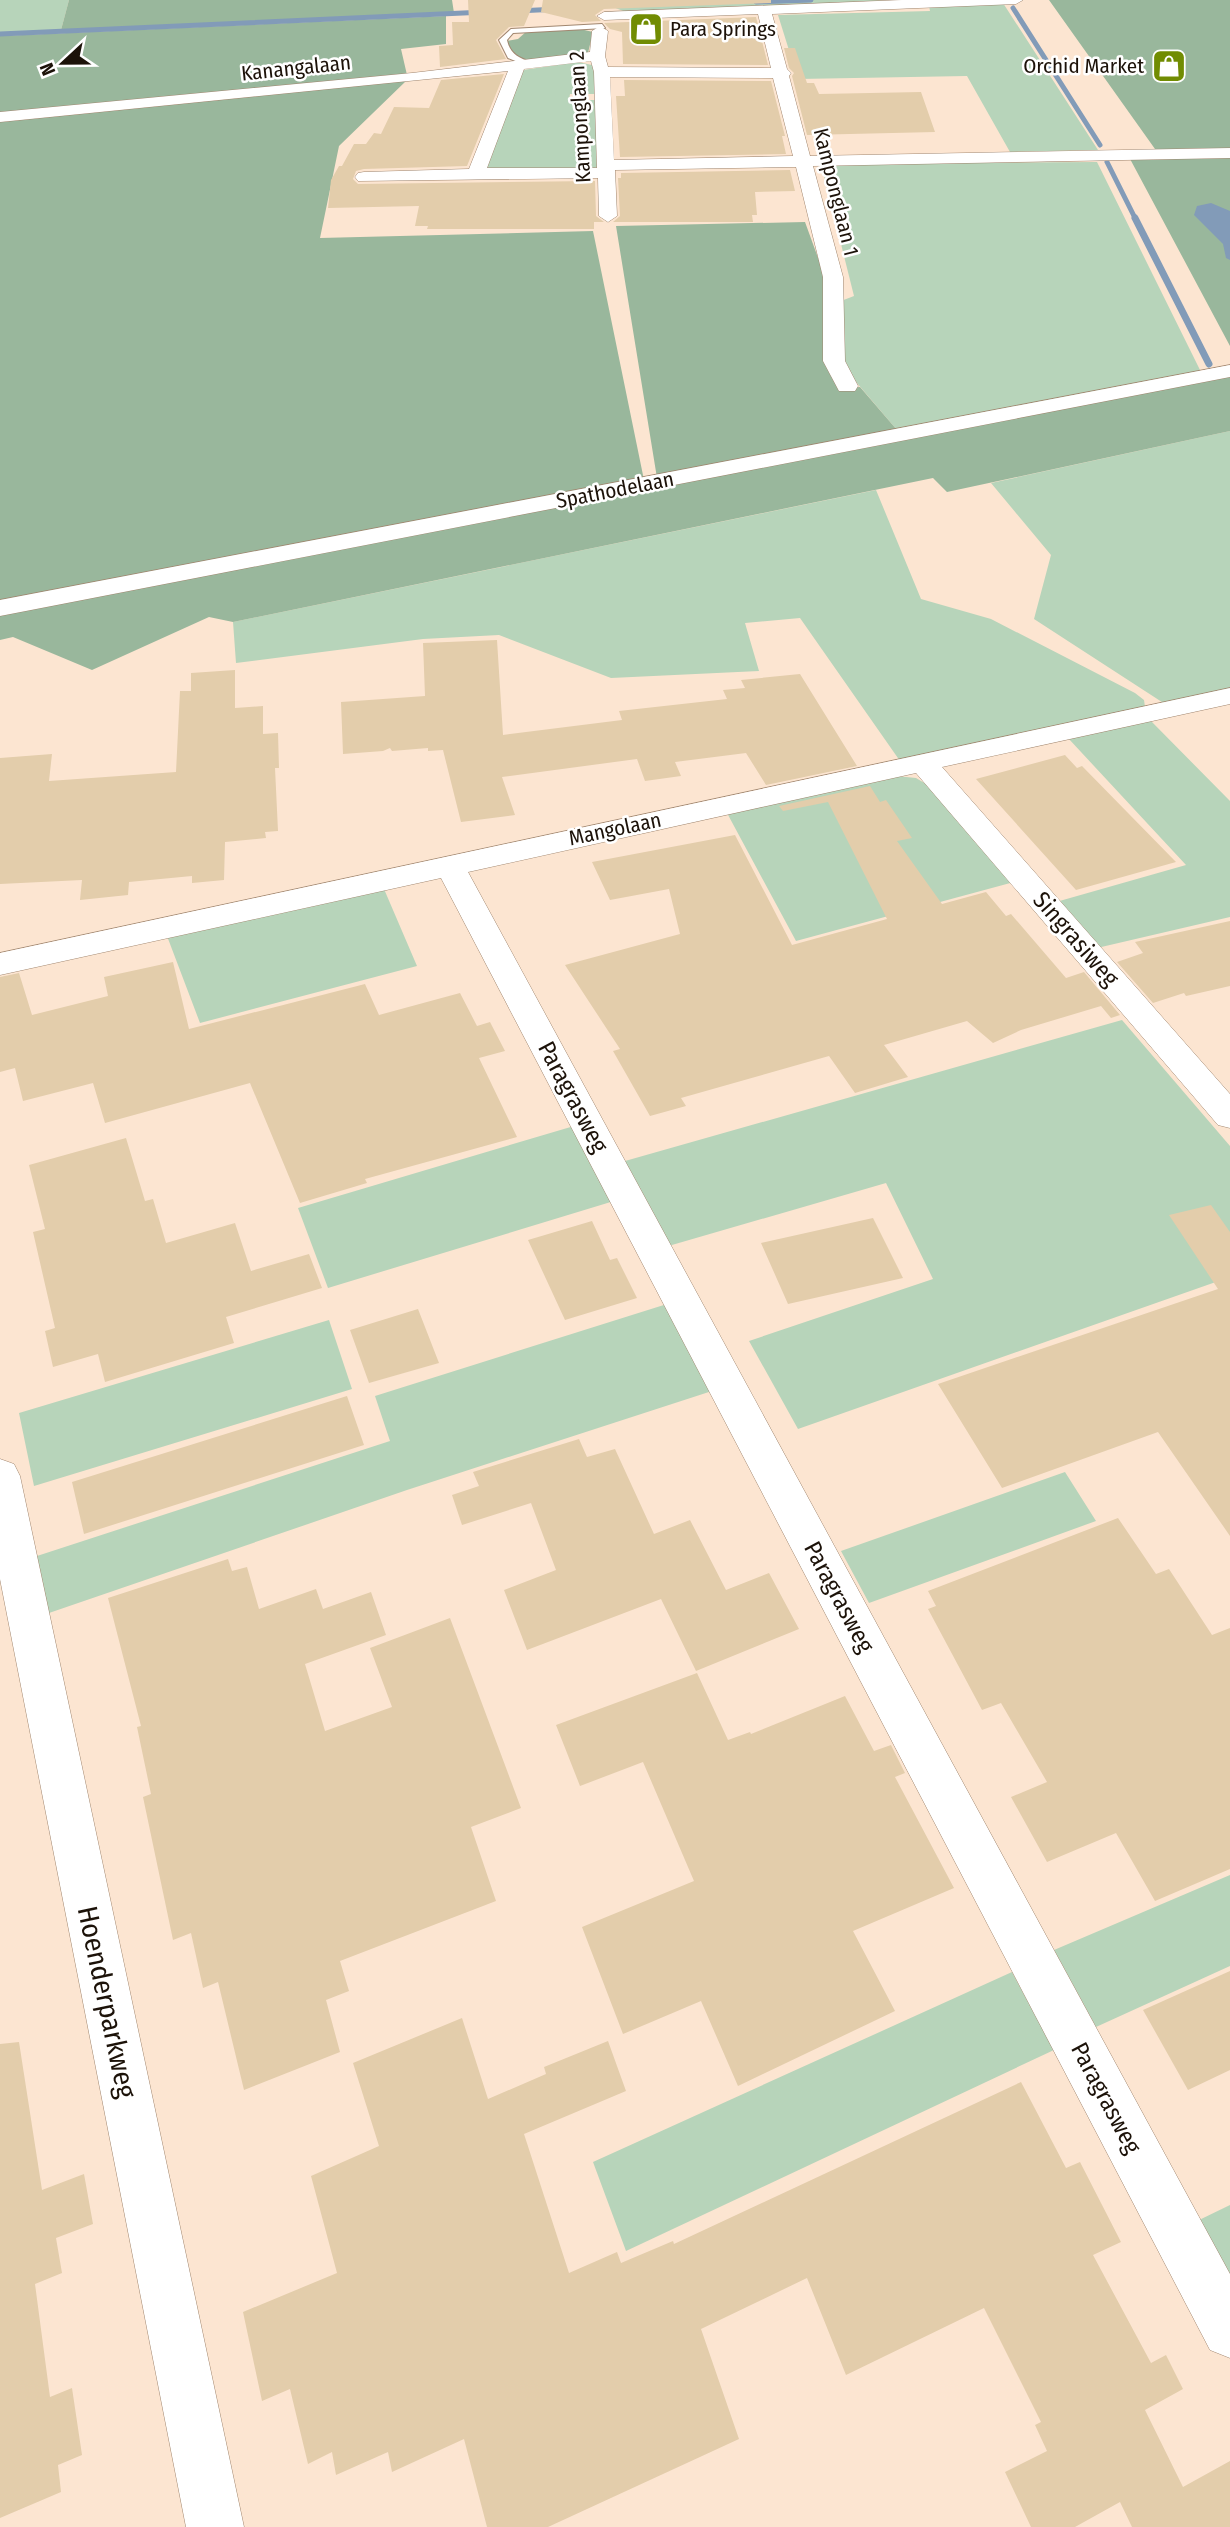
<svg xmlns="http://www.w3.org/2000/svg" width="1230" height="2527" font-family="'Fira Sans Condensed',sans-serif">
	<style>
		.green { fill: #b7d4ba }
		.forest { fill: #99b79c }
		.water { fill: #829bb8 }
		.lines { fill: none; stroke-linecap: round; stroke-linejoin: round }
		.stream-far1 { stroke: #829bb8; stroke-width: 5 }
		.stream { stroke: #829bb8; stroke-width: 7 }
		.building { fill: #e3cdab }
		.lane-casing { stroke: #a18770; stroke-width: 2 }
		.street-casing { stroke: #a18770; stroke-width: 1 }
		.lane { fill: #fff; fill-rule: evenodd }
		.street { fill: #fff; fill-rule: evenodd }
		.labels { text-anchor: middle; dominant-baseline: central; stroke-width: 5; stroke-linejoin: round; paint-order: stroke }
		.far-poi-label { font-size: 21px; fill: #1c1209; stroke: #fff; text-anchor: start }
		.far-street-label { font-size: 21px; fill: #1c1209; stroke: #fff }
		.street-label { font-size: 24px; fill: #1c1209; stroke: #fff }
		.near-street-label { font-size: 28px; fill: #1c1209; stroke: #fff }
	</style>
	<rect width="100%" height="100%" fill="#fce5d1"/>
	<!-- green -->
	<path class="green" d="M0,0H69L61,30L0,33Z
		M811,0H895L626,12L610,6Z
		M1003,3L1098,150L1010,152L967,76L798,79L778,15L930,11L929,6Z
		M578,62L592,65L595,69L596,94H570L569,100H599L600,166L592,169L497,171L485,168L523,70Z
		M1097,162L1201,372L897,430L851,376L843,358L841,301L854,296L821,164Z
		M1230,431V690L1165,704L1034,619L1051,555L991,483Z
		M876,490L921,599L991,619L1135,693L1144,700L1145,707L900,761L800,618L745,623L759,671L611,678L499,635L423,639L236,663L233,622Z
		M1151,721L1230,801V917L1097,948L1056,902L1186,865L1068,738Z
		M896,776L916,778L931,787L1014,882L796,941L727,813Z
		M384,889L417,966L200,1023L167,936Z
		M1122,1020L1230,1146V1277L798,1429L749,1341L933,1279L886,1183L665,1247L618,1163Z
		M574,1126L614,1201L328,1288L298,1208Z
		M667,1304L712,1391L407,1490L49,1613L37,1556L390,1441L375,1396Z
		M329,1320L352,1389L34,1486L19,1413Z
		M1065,1472L1096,1521L869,1603L841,1551Z
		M1230,1875V1966L1096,2027L1054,1950Z
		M1012,1972L1054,2050L626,2251L593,2162Z
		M1230,2205V2287L1195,2222Z"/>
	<!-- forest -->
	<path class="forest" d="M69,0H452L454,13L61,30Z
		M1049,0H1230V150L1163,152L1155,149Z
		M446,16V44L401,49L407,75L0,114V36Z
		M580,29L593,32L588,53L530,61L509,53L506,41L518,39L527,31Z
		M406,81L339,146L320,238L593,231L644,480L0,603V122Z
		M1230,155V346L1129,157Z
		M805,222L825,277L841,388L860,387L897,430L657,478L616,226Z
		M1230,376V431L947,492L933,478L233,622L209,617L92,670L13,637L0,640V614Z"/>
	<!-- water -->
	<path class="water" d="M1211,203L1230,211V260L1226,258L1223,244L1194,215L1197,206Z"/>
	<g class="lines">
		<!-- stream-far1 -->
		<path class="stream-far1" d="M756,2L811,0
			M1013,8L1100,145
			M517,11L558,9
			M0,34L485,12
			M1107,162L1136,220"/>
		<!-- stream -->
		<path class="stream" d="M1135,218L1209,364"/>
	</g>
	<!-- building -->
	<path class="building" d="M468,0H535L524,26L509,27L496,40L506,59L440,67L439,46L453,45L452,22H469Z
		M543,0H771V3L604,9L595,15L601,21L582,22L541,12Z
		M756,17L768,65L623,64L622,32L610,29L604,23Z
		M784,48H795L807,83H814L819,94L921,92L935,132L807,135L792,76L794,73L789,68Z
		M504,74L467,166L364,169L356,171L353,179L358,184L595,181L596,216L604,222H594V229H427L428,226H415L419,206L328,208L331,180L339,166H342L354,144H366L374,133L381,134L394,107L429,108L441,80Z
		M624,80L771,81L785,136H782L786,154L620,157L616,96H625Z
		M790,170L795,191L755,192L757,215H752L753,222H613L620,216L618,178H621V173Z
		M497,640L503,735L622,720L619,711L727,699L723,690L745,688L741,680L800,674L857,766L766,785L746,753L675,762L681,776L645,781L637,759L502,777L515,815L461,822L443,750L428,751V748L392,751L390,748L383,751L343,754L341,702L425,696L423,643Z
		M235,670V708L263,706V734L278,733L279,768H275L278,831L265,832L266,838L225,842L224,880L192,883V876L129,882L128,895L80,900L82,880L0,884V758L52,754L49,781L176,772L180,691H191V673Z
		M1065,755L1077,768L1082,766L1176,862L1076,890L976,779Z
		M870,786L880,802L886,800L912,838L897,841L942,904L986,892L1006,916L1011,914L1066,978L1084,972L1120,1015L1111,1018L1101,1006L1021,1030L993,1043L967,1021L884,1045L908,1077L855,1093L829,1056L681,1098L686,1106L650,1116L613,1051L620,1049L565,965L680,934L669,889L610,900L592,862L735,835L792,945L887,919L828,802L783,811L779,806Z
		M1230,921V986L1186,996L1184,993L1153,1003L1117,962L1143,953L1135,942Z
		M173,962L189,1029L365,984L379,1015L460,993L477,1026L490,1022L505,1051L479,1058L517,1137L365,1179L367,1183L300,1203L250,1083L105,1123L93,1083L23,1101L15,1068L0,1072V977L19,973L32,1015L108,996L104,977Z
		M126,1138L145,1201L153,1199L166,1243L235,1223L251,1271L309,1254L322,1288L226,1317L234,1343L105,1382L98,1354L53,1367L45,1331L55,1328L33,1232L45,1229L29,1165Z
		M1211,1205L1230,1232V1536L1158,1432L1002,1488L938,1384L1218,1289L1169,1215Z
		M873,1218L903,1278L788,1304L761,1243Z
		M592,1221L610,1260L617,1258L637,1298L565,1320L528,1240Z
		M418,1309L439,1363L369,1383L350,1330Z
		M347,1396L364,1445L84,1534L72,1482Z
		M579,1439L587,1457L615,1449L654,1534L690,1520L726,1590L769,1573L799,1629L696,1671L661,1599L527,1650L504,1590L556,1570L531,1503L462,1525L452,1495L479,1486L473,1472Z
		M1118,1518L1156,1574L1169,1569L1212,1635L1230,1628V1869L1155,1901L1116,1833L1047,1862L1011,1797L1047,1782L1001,1703L982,1710L928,1609L936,1606L928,1591Z
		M228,1559L232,1571L247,1567L259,1609L316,1589L323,1609L371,1592L386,1635L305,1664L325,1731L392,1707L370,1648L450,1618L521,1808L471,1827L496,1901L340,1961L349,1991L326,2000L340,2052L244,2090L218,1982L203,1988L191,1933L173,1940L143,1797L151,1794L137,1727L141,1726L108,1598Z
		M697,1673L728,1740L750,1732L751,1734L845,1696L874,1751L891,1745L905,1773L895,1777L954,1888L853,1931L895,2011L738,2086L701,2001L623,2034L582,1927L694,1881L643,1762L580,1786L556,1725Z
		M1230,1971V2070L1188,2090L1143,2010Z
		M462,2018L488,2099L546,2074L544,2067L608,2041L626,2091L524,2134L569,2273L617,2252L621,2263L673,2241L674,2244L1021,2082L1066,2168L1080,2162L1121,2242L1093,2255L1151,2363L1166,2355L1183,2389L1145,2410L1183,2487L1230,2461V2527H1132L1120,2502L1075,2527H1031L1005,2472L1047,2451L1035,2425L1041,2422L984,2308L846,2375L807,2278L701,2329L739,2439L548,2527H487L464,2439L392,2472L388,2452L336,2475L332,2452L308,2464L290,2389L262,2401L243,2312L337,2273L311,2176L379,2146L353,2063Z
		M19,2042L42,2190L84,2174L93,2224L56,2238L62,2273L35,2284L50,2397L72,2388L82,2455L58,2465L61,2492L0,2518V2044Z"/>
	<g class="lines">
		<!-- lane casing -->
		<g class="lane-casing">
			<path id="lane" d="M602,24L605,28L513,33L507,40C510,54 519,58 531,62L528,66L508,58L499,40L511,29Z"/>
		</g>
		<!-- street casing -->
		<g class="street-casing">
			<path id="street" d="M902,0H1023L1016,4L772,14L787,69L791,73L789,76L810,156L1230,148V158L813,166L843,277L845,361L858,386L855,391H839L823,361V277L796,167L615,170L617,216L608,222L599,216L598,178L358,181L355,177L358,173L364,172L469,169L508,71L0,122V112L412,73L590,52L592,31L600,26L608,31L605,56L608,67L771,68L758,14L604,20L597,16L604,12ZM591,61L594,72L597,168H487L524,69ZM610,77L773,78L793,156L614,160Z
				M1230,365V377L0,616V600Z
				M1230,688V704L942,767L1230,1094V1128L1218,1125L916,773L468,872L1230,2274V2358L1210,2350L441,878L0,975V953Z
				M0,1459L14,1464L20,1476L244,2527H186L0,1579Z"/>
		</g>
		<!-- lane -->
		<use href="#lane" class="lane"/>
		<!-- street -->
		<use href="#street" class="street"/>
	</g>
	<!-- icons -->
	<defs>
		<g id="shop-square" transform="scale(1.75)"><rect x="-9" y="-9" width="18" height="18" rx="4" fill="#718c02" stroke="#fff"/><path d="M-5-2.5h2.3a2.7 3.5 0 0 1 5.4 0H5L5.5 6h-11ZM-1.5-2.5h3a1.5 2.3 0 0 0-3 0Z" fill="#fff"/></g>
	</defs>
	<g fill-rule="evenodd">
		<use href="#shop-square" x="646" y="29"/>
		<use href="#shop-square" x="1169" y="66"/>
	</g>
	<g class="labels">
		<!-- far-poi labels -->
		<g class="far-poi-label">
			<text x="670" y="29">Para Springs</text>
			<text x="1144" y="66" text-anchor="end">Orchid Market</text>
		</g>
		<!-- far-street labels -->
		<g class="far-street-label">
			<text transform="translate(296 68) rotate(-6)">Kanangalaan</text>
			<text transform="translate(580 117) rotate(-93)">Kamponglaan 2</text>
			<text transform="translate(836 192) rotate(76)">Kamponglaan 1</text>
			<text transform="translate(615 490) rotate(-11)">Spathodelaan</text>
			<text transform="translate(615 829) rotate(-12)">Mangolaan</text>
		</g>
		<!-- street labels -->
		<g class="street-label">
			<text transform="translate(1076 939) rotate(49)">Singrasiweg</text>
			<text transform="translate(573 1097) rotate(62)">Paragrasweg</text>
			<text transform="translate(839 1597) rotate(62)">Paragrasweg</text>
			<text transform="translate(1106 2098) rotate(62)">Paragrasweg</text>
		</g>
		<!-- near-street labels -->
		<g class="near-street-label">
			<text transform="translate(107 2002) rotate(78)">Hoenderparkweg</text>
		</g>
	</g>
	<!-- north arrow -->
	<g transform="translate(63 63) rotate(248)" stroke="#ffffff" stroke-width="5" paint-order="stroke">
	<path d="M0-5L12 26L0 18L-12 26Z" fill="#1c1209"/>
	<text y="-10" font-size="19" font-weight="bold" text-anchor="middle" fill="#1c1209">N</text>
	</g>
</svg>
